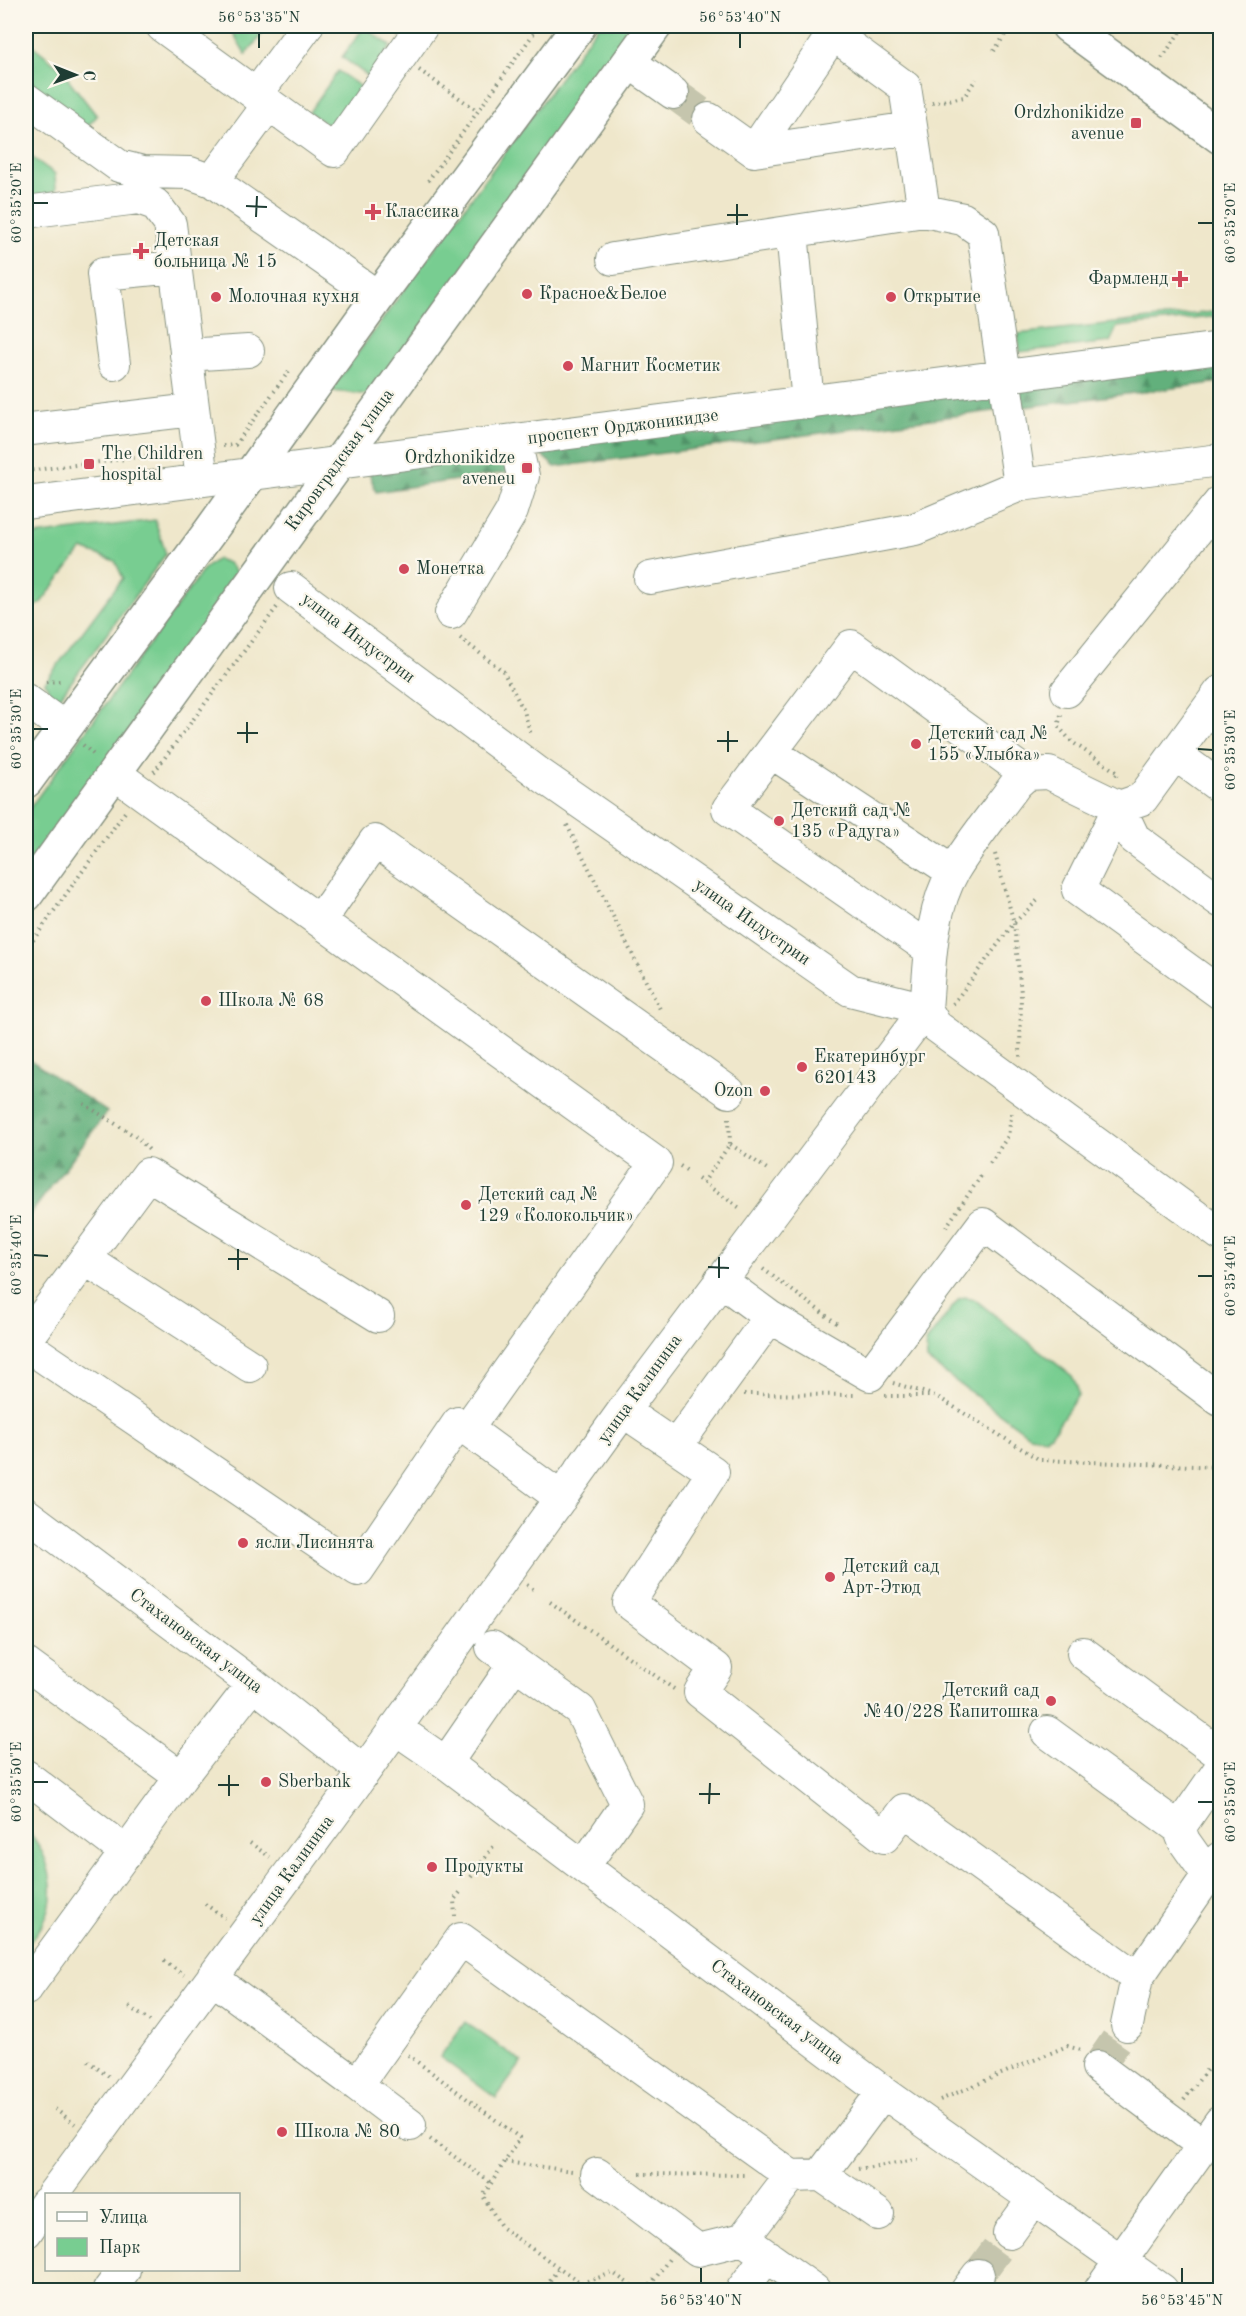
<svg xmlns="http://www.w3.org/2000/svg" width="1246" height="2316" font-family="'Old Standard TT',serif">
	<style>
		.green { fill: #78cd91; stroke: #4c8562; stroke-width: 1.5 }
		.forest { fill: url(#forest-firs); stroke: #407658; stroke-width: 1.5 }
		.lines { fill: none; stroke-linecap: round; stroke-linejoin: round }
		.minor-tunnel { stroke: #c5c5ad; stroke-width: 32; stroke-dasharray: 32 16; stroke-linecap: butt }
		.minor-casing { stroke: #879280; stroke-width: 34 }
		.major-casing { stroke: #879280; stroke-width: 36 }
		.path { stroke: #879280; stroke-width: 4; stroke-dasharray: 1.5 4.5; stroke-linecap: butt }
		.minor { stroke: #fff; stroke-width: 32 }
		.major { stroke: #fff; stroke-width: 33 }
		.ticks { fill: none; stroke: #1f3d34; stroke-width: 2 }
		.poi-dot { fill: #d1495b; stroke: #fbf7ec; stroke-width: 2 }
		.labels { text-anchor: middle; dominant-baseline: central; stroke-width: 4.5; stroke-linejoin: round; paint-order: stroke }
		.poi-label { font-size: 18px; fill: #1f3d34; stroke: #fbf7ec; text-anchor: start }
		.street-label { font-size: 18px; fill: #1f3d34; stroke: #fbf7ec }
		.neatline { fill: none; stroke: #1f3d34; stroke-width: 2 }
		.ticks-label { font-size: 15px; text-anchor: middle; fill: #1f3d34 }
	</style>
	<defs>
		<pattern id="forest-firs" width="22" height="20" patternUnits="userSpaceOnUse" patternTransform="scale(1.5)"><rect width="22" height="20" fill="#62b07b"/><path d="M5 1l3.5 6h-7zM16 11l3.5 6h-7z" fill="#509066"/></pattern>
	</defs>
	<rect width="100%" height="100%" fill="#fbf7ec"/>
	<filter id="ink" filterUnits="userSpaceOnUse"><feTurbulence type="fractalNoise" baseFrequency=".0167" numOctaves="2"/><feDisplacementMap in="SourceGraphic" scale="12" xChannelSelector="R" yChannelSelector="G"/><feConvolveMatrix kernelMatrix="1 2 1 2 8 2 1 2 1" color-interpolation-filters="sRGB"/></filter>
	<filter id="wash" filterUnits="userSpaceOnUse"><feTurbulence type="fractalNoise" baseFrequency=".008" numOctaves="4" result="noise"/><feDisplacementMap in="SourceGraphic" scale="24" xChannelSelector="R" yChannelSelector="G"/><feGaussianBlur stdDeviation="1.35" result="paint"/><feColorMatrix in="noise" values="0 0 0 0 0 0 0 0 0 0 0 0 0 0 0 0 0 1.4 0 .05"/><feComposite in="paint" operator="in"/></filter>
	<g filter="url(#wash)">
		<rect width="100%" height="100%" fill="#efe7cb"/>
		<!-- green -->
		<path class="green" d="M229,26H268L246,55Z
			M598,26H641L371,395L330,391Z
			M364,27L391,46L369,77L342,57Z
			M26,40L58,66L97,116L84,130L26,88Z
			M338,71L361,87L331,128L309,112Z
			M26,153L55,174L56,190L34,199L26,201Z
			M1220,311V316L1117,327L1110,342L1020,352L1018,334Z
			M155,520L166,554L55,704L45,682L123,578L115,561L82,549L40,604L26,610V536Z
			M217,559L228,563L237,573L231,591L26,872V813L204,569Z
			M965,1297L974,1299L1072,1376L1077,1386L1078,1395L1051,1435L1045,1438L1029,1435L927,1360L926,1342L959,1299Z
			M26,1829C49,1853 60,1893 43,1924C38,1932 31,1940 26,1947Z
			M465,2022L522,2062L496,2098L440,2057Z"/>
		<!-- forest -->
		<path class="forest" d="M1220,357V382L555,467L530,445Z
			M503,451L511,472L376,492L368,470Z
			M26,1057L107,1112L26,1220Z"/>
	</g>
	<g filter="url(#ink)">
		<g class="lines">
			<!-- minor-tunnel -->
			<path class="minor-tunnel" d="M673,93L709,119
				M1098,2067L1127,2025
				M978,2275L1009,2233"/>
			<!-- minor casing -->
			<g class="minor-casing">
				<path id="minor" d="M162,26L269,104L212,181
					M629,62L673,93
					M256,95L307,26
					M26,99L119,166L143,172L190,173L212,181L378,297
					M269,104L334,151L422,26
					M709,119L754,151L911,128
					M754,151L833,34L905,87L924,211
					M26,212L138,198L155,204L170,224L202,479
					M792,232L808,403
					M613,259L924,211L963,219L983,233L1020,485
					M186,355L248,351
					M114,364L103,274L175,267
					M31,429L193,410
					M26,503C424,450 822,403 1220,348
					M650,578L915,529L1020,485L1220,460
					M291,588L541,775L850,990L926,1009L936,1026L1220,1234
					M451,613L512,511L523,476L515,440
					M1067,691L1220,502
					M26,700L65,728
					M771,752L953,872
					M1175,754L1220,787
					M114,773L656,1163L467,1429L561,1498
					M1119,807L1078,890L1220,993
					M1119,807L1134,838L1220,901
					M320,921L375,841L729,1092
					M931,950L728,809L851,646L1027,774
					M85,1259L250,1366
					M720,1280L770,1317L870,1375L983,1224L1220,1400
					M26,1339L148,1174L378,1316
					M26,1345L358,1570L458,1423L467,1429
					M623,1411L713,1472L629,1603L716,1668L700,1692L884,1837L904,1810L1137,1978L1220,1858
					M676,1446L770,1317
					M26,1514L253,1684L364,1772
					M492,1647L515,1663
					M1083,1653L1220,1754
					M26,1664L181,1777
					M395,1728L446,1763L883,2092L1162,2290
					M1047,1732L1179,1828L1184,1841L1208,1875
					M446,1763L515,1663L580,1710L627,1804L584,1866
					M26,1776L127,1853
					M1179,1828L1220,1769
					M212,1978L357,2085L461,1939L791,2176L821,2175L883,2092
					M26,1989L181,1777L253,1684
					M1127,2025L1137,1978
					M1098,2067L1204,2146
					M357,2085L410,2125
					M597,2174L698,2250L743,2239
					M821,2175L878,2214
					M791,2176L743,2239L814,2290
					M53,2194L354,1786L623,1411L926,1009C930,964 930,911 954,870C972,840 995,813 1016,784L1027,774L1049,773L1119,807L1142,799L1220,692
					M26,2232L46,2203
					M1009,2233L1033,2200
					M109,2290L124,2270
					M742,2290L767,2256
					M967,2290L978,2275
					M1100,2290L1220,2122"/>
			</g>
			<!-- major casing -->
			<g class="major-casing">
				<path id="major" d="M1068,26L1220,137
					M26,781L211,530L378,297L579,26
					M26,895L655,26"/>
			</g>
			<!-- path -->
			<path class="path" d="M994,51L1011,26
				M1162,58L1184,26
				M419,70L478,111
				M932,103L964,97L976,79
				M428,181L539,26
				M223,446L235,445L289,371
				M26,471L174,453
				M460,638L503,671L524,711L531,735
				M46,682L61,681
				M1061,715L1058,726L1072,742L1118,773L1114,778
				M83,745L95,756
				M154,772L277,607
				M567,825L661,1011
				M995,854L1014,923L1021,993L1020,1057
				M26,950L125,812
				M953,1004L1014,923L1039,899
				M84,1104L138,1138L149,1150
				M729,1118L730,1144
				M990,1163L1008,1136L1012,1112
				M680,1166L689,1172
				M698,1179L740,1208
				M703,1183L730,1144L767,1169
				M946,1227L981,1176
				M763,1269L839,1325
				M893,1383L936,1396L1040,1460L1220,1467
				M744,1394L854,1395
				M885,1396H932
				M527,1585L536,1591
				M550,1602L674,1689
				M250,1843L270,1857
				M471,1877L495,1844
				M205,1904L225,1918
				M455,1916L454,1900L462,1890
				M164,1961L184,1975
				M129,2007L150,2021
				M408,2055L520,2138L483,2196L502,2228L581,2283L613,2273L638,2290
				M88,2061L109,2077
				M940,2100L1067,2046L1081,2050
				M1184,2100L1208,2068
				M55,2109L75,2124
				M430,2139L491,2183
				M505,2162L572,2171
				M858,2169L923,2159
				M640,2174L746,2175
				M543,2290L558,2269
				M647,2290L669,2259"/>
			<!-- minor -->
			<use href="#minor" class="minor"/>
			<!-- major -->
			<use href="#major" class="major"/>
		</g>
	</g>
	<!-- ticks -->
	<path class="ticks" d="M259,48V33M740,48V33M33,203H48M246,206L267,207M727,215H748M256,217L257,196M1198,223H1213M737,225V204M33,729H48M237,733H258M717,741H738M247,743V722M1198,749L1213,750M728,752V731M33,1255L48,1256M228,1259H248M708,1267L729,1268M238,1270V1249M1198,1276H1213M719,1278V1257M33,1782H48M218,1785H239M699,1794H720M229,1796V1775M1198,1802H1213M709,1804L710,1783M701,2283V2268M1182,2283V2268"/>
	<!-- markers -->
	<g class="poi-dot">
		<rect x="1130" y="117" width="12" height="12" rx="3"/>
		<path d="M370 203h6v6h6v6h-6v6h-6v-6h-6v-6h6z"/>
		<path d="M138 242h6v6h6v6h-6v6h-6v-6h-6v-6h6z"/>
		<path d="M1177 270h6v6h6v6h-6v6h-6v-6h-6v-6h6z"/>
		<circle cx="527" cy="294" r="6"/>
		<circle cx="216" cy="297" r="6"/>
		<circle cx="891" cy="297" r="6"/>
		<circle cx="568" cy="366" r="6"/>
		<rect x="83" y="458" width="12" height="12" rx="3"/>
		<rect x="521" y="462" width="12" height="12" rx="3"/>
		<circle cx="404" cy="569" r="6"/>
		<circle cx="916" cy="744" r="6"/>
		<circle cx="779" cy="821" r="6"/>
		<circle cx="206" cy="1001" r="6"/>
		<circle cx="802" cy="1067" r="6"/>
		<circle cx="765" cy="1091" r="6"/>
		<circle cx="466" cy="1205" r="6"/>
		<circle cx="243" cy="1543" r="6"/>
		<circle cx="830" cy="1577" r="6"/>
		<circle cx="1051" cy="1701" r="6"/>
		<circle cx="266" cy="1782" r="6"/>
		<circle cx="432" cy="1867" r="6"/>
		<circle cx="282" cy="2132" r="6"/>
	</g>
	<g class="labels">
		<!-- poi labels -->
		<g class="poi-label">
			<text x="1124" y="113" text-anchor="end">Ordzhonikidze<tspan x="1124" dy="21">avenue</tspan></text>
			<text x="385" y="212">Классика</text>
			<text x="154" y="241">Детская<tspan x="154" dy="21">больница № 15</tspan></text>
			<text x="1168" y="279" text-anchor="end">Фармленд</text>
			<text x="539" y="294">Красное&amp;Белое</text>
			<text x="228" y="297">Молочная кухня</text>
			<text x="903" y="297">Открытие</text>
			<text x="580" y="366">Магнит Косметик</text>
			<text x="101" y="454">The Children<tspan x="101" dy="21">hospital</tspan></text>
			<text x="515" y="458" text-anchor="end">Ordzhonikidze<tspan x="515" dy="21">aveneu</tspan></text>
			<text x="416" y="569">Монетка</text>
			<text x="928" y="734">Детский сад №<tspan x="928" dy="21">155 «Улыбка»</tspan></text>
			<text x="791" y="811">Детский сад №<tspan x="791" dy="21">135 «Радуга»</tspan></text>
			<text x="218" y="1001">Школа № 68</text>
			<text x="814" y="1057">Екатеринбург<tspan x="814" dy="21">620143</tspan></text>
			<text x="753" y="1091" text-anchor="end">Ozon</text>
			<text x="478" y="1195">Детский сад №<tspan x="478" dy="21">129 «Колокольчик»</tspan></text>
			<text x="255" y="1543">ясли Лисинята</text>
			<text x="842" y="1567">Детский сад<tspan x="842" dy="21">Арт-Этюд</tspan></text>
			<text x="1039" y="1691" text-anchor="end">Детский сад<tspan x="1039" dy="21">№40/228 Капитошка</tspan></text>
			<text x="278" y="1782">Sberbank</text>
			<text x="444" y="1867">Продукты</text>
			<text x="294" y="2132">Школа № 80</text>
		</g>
		<!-- street labels -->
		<g class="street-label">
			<text transform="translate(623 427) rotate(-7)">проспект Орджоникидзе</text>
			<text transform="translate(340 460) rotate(-54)">Кировградская улица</text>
			<text transform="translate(358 638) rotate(37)">улица Индустрии</text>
			<text transform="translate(752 922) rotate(35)">улица Индустрии</text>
			<text transform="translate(640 1389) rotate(-54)">улица Калинина</text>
			<text transform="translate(196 1641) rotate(37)">Стахановская улица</text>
			<text transform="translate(292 1870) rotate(-54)">улица Калинина</text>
			<text transform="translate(777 2012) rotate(37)">Стахановская улица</text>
		</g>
	</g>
	<!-- margin -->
	<rect width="1246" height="2316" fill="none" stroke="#fbf7ec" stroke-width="66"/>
	<!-- legend -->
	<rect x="45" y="2193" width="195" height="78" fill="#fbf7ec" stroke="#a3ada2" stroke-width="1.5"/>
	<rect x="57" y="2212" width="30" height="9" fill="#ffffff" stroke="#a3ada2" stroke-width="1.5"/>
	<text x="99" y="2223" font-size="18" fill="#1f3d34">Улица</text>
	<rect x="57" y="2238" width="30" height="18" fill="#78cd91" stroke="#a3ada2" stroke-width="1.5"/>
	<text x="99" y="2253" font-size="18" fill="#1f3d34">Парк</text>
	<!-- north arrow -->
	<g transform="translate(75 75) rotate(91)" stroke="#fbf7ec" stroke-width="4.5" paint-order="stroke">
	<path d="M0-4.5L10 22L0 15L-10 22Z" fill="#1f3d34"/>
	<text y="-9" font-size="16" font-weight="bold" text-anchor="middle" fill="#1f3d34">С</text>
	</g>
	<rect x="33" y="33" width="1180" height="2250" class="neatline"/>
	<g class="ticks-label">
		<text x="259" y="22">56°53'35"N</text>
		<text x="740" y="22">56°53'40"N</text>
		<text transform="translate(16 203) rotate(-90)" y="5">60°35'20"E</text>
		<text transform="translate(1230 223) rotate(-90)" y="5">60°35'20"E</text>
		<text transform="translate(16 729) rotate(-90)" y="5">60°35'30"E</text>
		<text transform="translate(1230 750) rotate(-90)" y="5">60°35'30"E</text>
		<text transform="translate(16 1255) rotate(-90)" y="5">60°35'40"E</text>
		<text transform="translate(1230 1276) rotate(-90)" y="5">60°35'40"E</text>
		<text transform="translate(16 1782) rotate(-90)" y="5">60°35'50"E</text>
		<text transform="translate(1230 1802) rotate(-90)" y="5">60°35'50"E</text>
		<text x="701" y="2305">56°53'40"N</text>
		<text x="1182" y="2305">56°53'45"N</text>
	</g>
</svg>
